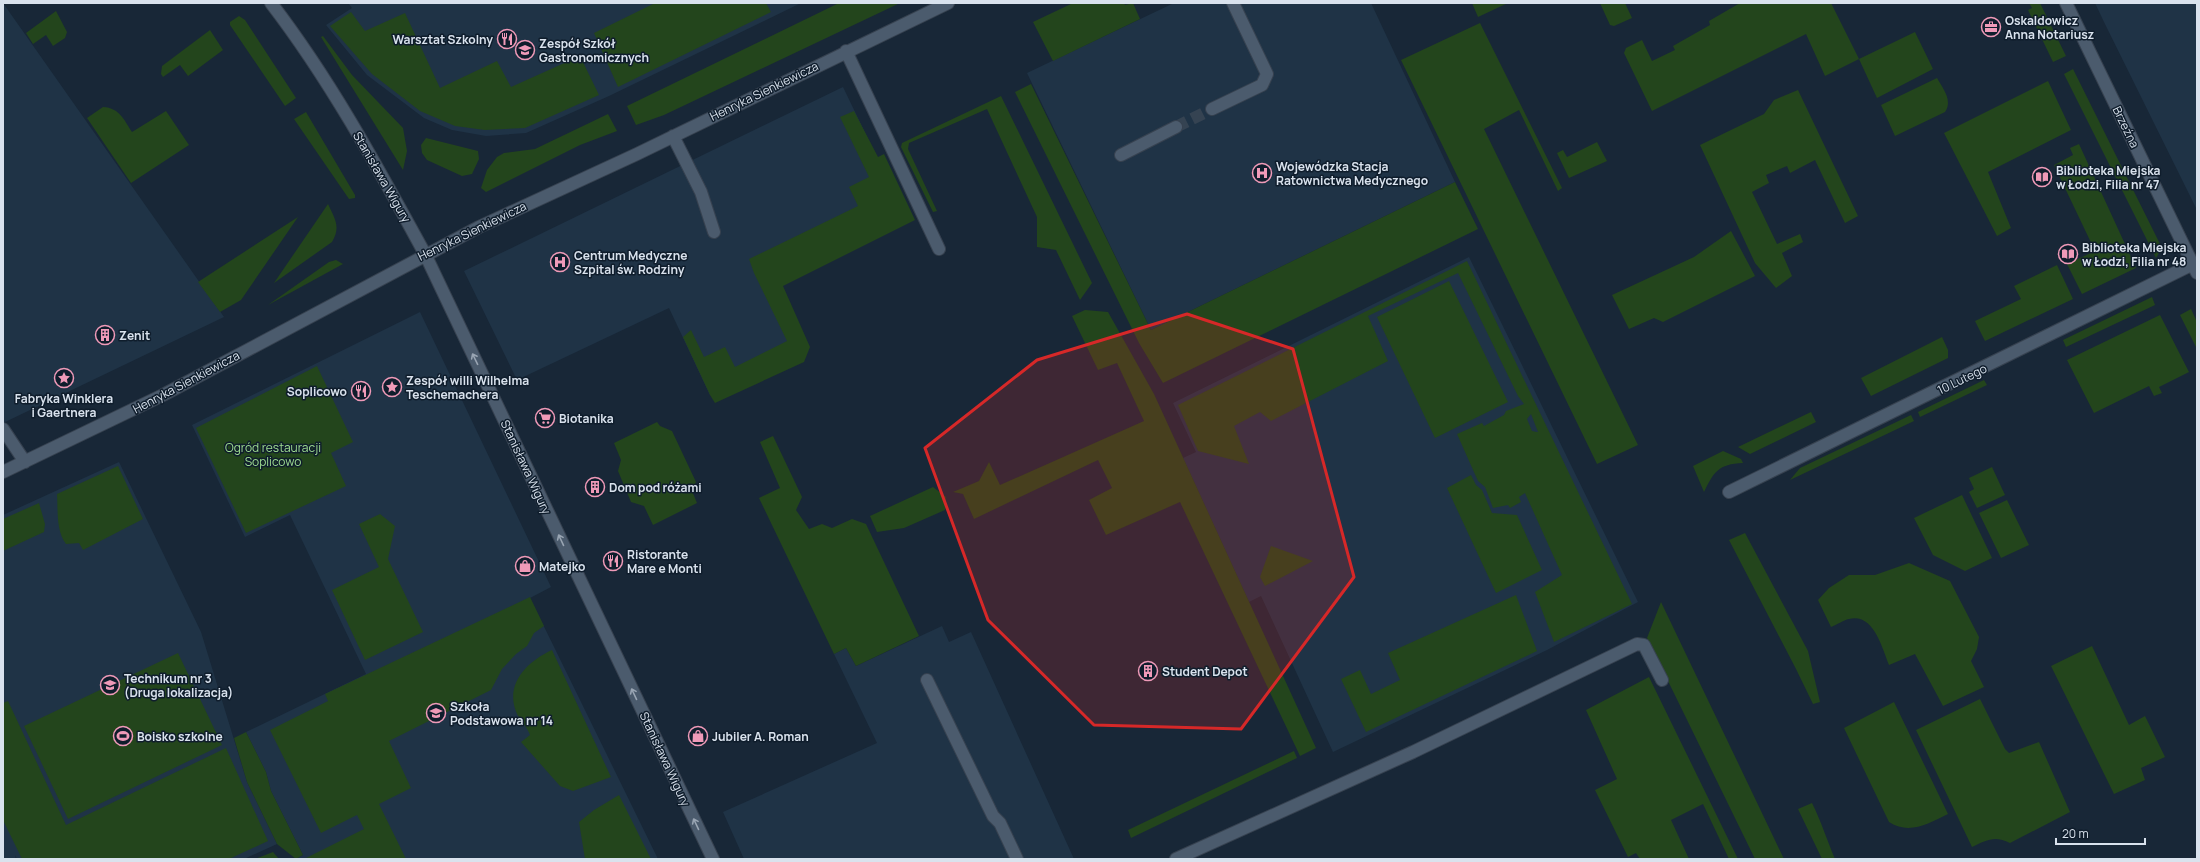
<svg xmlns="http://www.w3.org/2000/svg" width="2200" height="862" font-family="Manrope,sans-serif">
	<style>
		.built { fill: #1f3346 }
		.green { fill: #23451c; fill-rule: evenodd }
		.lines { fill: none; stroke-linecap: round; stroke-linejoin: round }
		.minor-tunnel { stroke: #354352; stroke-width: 12; stroke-dasharray: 12 6; stroke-linecap: butt }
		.minor-casing { stroke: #374250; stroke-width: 14 }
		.minor { stroke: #4b5b6d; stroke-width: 12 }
		.oneway { stroke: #99a5b3 }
		.marked { fill: #d62828; fill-opacity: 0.2; stroke: #d62828; stroke-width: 3; stroke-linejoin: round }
		.labels { text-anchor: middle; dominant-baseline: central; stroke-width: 3; stroke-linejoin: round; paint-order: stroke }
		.poi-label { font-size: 12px; font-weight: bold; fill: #d9e2ed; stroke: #0f1d2c; text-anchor: start }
		.street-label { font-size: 12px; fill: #d9e2ed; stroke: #0f1d2c }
		.park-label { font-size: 12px; fill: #9edc90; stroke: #0f1d2c }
	</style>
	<rect width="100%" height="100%" fill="#182737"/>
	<!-- built -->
	<path class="built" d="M3,3L224,317L3,423Z
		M348,3H801L609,96L526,133L486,136L452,130L424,118L367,75L326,25L352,8Z
		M1174,3H1371L1455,182L1151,330L1027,73Z
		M2095,3H2197V210L2104,22Z
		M843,87L898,201L768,264L806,349L710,395L669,308L517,380L464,271Z
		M1469,257L1638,602L1547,650L1333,752L1261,596L1249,602L1183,458L1196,452L1173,403Z
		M420,312L551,587L530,598L658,859H296L303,855L271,791L266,772L246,732L366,674L290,515L245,537L192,425Z
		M119,462L201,632L247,782L277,844L244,859H17L15,855L16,859H3V515Z
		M942,626L949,642L971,632L1074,859H744L723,812L877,743L834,654L846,648L856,666Z"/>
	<!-- green -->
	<path class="green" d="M655,3H766L771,12L618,87L594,33Z
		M839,3H900L664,115L636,125L627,106Z
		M1073,3H1124L1125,5L1133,3L1140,19L1053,61L1033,22Z
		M1472,3H1508L1478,17Z
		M1600,3H1625L1632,18L1614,26L1610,25Z
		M1740,3H1831L1859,59L1915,32L1933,69L1877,98L1859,59L1825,76L1806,34L1652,111L1624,53L1626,48L1642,40L1652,61L1675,50L1673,46L1710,25L1709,21Z
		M2029,3H2040L2066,56L2053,62L2028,10L2032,8Z
		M56,11L67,32L65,38L53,46L46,35L33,44L26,33Z
		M351,12L365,31L405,13L440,88L497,61L511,87L580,56L599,95L525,128L485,130L455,126L420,111L372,74L330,26Z
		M239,16L245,20L296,98L285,106L230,25V22Z
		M1480,23L1562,188L1558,191L1519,110L1484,129L1638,445L1597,464L1401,60Z
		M210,30L223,50L188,76L180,65L163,77L161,74L162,66Z
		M323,36L352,75L403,128L407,151L403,170L321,37Z
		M2073,69L2162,248L2156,258L2064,74Z
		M1937,78C1943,89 1953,100 1945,112L1895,136L1881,105Z
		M2048,81L2071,130L1988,172L2011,228L1997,236L1944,133Z
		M1031,84L1151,330L1455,182L1478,229L1163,383L1139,343L1015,92Z
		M1798,90L1858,216L1845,223L1815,160L1790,173L1787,166L1766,175L1769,183L1752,192L1777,244L1800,234L1803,242L1782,253L1792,276L1776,288L1755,263L1700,145L1764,114L1774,100Z
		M1001,96L1092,283L1080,300L1056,250L1037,247V217L987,109L909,143L908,149L937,211L933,212L901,147L902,143Z
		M103,107C120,108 124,120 132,132L166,111L189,145L131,183L87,118Z
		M854,111L878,157L884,154L915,220L783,286L810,347L804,362L715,403L710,395L683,337L691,330L704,357L725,347L735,367L787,341L754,273L749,259L858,206L849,187L869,177L840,117Z
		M306,112L355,195V198L349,199L294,119Z
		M608,114L617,131L580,145L486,192L481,188L487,170L497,157L504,153L535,149Z
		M426,138L478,151L479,159L472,174L462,176L427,160L422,153L421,145Z
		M1597,142L1607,161L1569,178L1557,153L1563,150L1567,157Z
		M2079,144L2136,268L2082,294L2067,264L2095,251L2054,165L2073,155L2070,148Z
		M328,204C335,219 341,227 332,242L274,283Z
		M298,217L241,300L220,312L198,282Z
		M1731,231L1755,276L1663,322L1654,318L1629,329L1612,295L1694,257Z
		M336,260L343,264L268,305L329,262Z
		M1467,261L1632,604L1554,642L1535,592L1562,575L1525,493L1519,497L1521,502L1510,508L1508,505L1493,508L1485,487L1478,481L1457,434L1482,423L1484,426L1504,415L1506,411L1524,404L1518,396L1458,273L1368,316L1388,361L1271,421L1260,412L1234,426L1249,464L1198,451L1178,405ZM1531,414L1538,432H1537L1532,431L1527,419Z
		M2057,265L2073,299L1985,341L1975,321L2021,299L2014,286Z
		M1449,281L1508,402L1435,438L1377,317Z
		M2152,297L2155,305L2066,347L2063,340Z
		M2191,309L2197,322V349L2180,315Z
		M1085,310L1108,312L1154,394L1316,748L1300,756L1180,502L1106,535L1089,500L1112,488L1098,460L974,519L963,494L953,492L979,481L989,462L1000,485L1144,421L1117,363L1098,370L1072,316Z
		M2160,315L2189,372L2159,387L2162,393L2154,396L2149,386L2094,413L2067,360Z
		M1942,337L1948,350V358L1871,396L1861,378Z
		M317,366L353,442L331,453L346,486L246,533L196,428Z
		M1984,380L1987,385L1920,417L1918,412Z
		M1811,412L1816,422L1750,454L1738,447Z
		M1911,415L1914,421L1790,480L1800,468Z
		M657,422L660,426L672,431L696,482L692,491L697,503L653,525L644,506L631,502L618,471L621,460L614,443Z
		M773,436L802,497L796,510L809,529L822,524L832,528L852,519L866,524L919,636L856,666L846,648L834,654L759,498L780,488L760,442Z
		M1723,451L1741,459L1743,463C1718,464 1714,472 1704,492L1693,466Z
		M118,466L143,519L83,550L79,543L66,544C56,531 58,510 57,494Z
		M1992,467L2005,495L1977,508L1969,492L1974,489L1969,478Z
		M1471,475L1476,485L1482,490L1492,513L1517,515L1542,570L1496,593L1447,488Z
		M933,487L946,497L945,510L904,528L877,532L870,516Z
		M1962,495L1992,558L1965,571L1933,555L1914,518Z
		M2007,500L2029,545L2001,558L1979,513Z
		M39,503L45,524L44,532L3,551V519Z
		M380,514L395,526L388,559L423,632L365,660L332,590L379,567L359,524Z
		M1745,533L1808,651L1820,702L1813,704L1796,669L1729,540Z
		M1271,546L1313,561L1265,586L1260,577Z
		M1909,563L1950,581L1979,637L1977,649L1971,661L1984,687L1943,706L1915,654L1889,665C1882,648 1874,613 1849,619C1843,620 1837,625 1831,627L1818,600L1829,588L1849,575H1875Z
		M1516,595L1537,651L1366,732L1341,679L1360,670L1371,694L1400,680L1388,653Z
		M530,597L544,626L534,633L527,646L516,654L502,669L491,690L389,741L411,788L379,804L406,859H304L364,829L357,815L321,833L270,730L328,701L325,694Z
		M1661,602L1784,859H1755L1647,638Z
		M2092,646L2129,725L2145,716L2165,757L2141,768L2145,780L2114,794L2051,666Z
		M552,650L611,777L573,791L560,786L521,742L530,735C527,727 521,721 517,714C504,685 526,662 552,650Z
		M178,653L222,745L68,819L24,726Z
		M1649,677L1738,859H1729L1703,804L1671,820L1689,859H1640L1636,853L1628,857L1595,790L1617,779L1586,710Z
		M1980,699L2005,749L2009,753L2039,742L2070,812L2010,843C1995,835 1986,840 1972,847L1916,730Z
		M8,701L66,825L226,748L268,841L229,859H22L3,820V703Z
		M1894,702L1948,814C1928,824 1909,835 1889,822L1844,728Z
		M246,732L266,772L271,791L303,855L296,859L277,844L247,782L234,738Z
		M1294,751L1297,758L1131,838L1128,830Z
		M619,795L651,859H585L579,822L594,810Z
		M1812,803C1821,821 1827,840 1835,859H1822L1798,809Z
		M273,852L279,859H255Z"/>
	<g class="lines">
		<!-- minor-tunnel -->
		<path class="minor-tunnel" d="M1176,127L1212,109"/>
		<!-- minor casing -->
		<g class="minor-casing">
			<path id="minor" d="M271,3C331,81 378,168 425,254L713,859
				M2066,3L2197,273
				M846,51L939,249
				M1212,109L1262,85L1267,74L1233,3
				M673,136L701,192L714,232
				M1121,155L1176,127
				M3,429L25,462
				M3,472L163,395L479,227L637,154L948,3
				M1729,492L2193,264
				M927,680L993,816L1000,823L1017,859
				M1176,859L1413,752L1637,644L1644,645L1662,680"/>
		</g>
		<!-- minor -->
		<use href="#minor" class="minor"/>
	</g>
	<!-- one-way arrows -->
	<defs><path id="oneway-shaft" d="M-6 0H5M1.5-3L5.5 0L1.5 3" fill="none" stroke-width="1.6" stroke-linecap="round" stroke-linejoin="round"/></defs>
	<g class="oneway">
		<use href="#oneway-shaft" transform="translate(475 359) rotate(-116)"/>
		<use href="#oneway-shaft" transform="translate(561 540) rotate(-115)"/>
		<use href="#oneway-shaft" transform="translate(634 694) rotate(-115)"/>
		<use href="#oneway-shaft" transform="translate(696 824) rotate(-115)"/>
	</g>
	<!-- marked area -->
	<path class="marked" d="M1187,314L1293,349L1354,577L1241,729L1094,725L988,620L925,448L1037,360Z"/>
	<!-- icons -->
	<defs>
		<g id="office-ring" transform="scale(1)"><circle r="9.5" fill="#0f1d2c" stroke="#ef9ab8" stroke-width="1.5"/><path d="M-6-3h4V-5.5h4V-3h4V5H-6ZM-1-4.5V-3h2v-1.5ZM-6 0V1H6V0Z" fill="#ef9ab8"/></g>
		<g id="restaurant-ring" transform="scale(1)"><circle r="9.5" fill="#0f1d2c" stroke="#ef9ab8" stroke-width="1.5"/><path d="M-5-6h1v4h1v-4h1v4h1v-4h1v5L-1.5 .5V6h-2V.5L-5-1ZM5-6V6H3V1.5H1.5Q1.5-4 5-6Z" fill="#ef9ab8"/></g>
		<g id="school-ring" transform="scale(1)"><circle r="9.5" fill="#0f1d2c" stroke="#ef9ab8" stroke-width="1.5"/><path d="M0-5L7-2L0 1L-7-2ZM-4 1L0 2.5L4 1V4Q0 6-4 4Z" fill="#ef9ab8"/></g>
		<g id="hospital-ring" transform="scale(1)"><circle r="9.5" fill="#0f1d2c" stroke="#ef9ab8" stroke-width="1.5"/><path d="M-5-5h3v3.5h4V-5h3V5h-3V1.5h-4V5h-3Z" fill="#ef9ab8"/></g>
		<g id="library-ring" transform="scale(1)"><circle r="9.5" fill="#0f1d2c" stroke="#ef9ab8" stroke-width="1.5"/><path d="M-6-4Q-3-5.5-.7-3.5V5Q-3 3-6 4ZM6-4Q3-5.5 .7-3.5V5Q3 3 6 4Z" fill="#ef9ab8"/></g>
		<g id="building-ring" transform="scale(1)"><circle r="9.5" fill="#0f1d2c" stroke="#ef9ab8" stroke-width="1.5"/><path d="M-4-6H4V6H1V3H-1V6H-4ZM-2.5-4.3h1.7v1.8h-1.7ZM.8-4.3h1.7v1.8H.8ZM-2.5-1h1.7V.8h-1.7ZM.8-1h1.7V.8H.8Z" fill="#ef9ab8"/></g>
		<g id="sight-ring" transform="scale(1)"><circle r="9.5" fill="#0f1d2c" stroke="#ef9ab8" stroke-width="1.5"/><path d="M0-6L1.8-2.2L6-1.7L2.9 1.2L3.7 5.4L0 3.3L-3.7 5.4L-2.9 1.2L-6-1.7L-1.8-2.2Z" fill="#ef9ab8"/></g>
		<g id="supermarket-ring" transform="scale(1)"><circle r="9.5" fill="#0f1d2c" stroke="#ef9ab8" stroke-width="1.5"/><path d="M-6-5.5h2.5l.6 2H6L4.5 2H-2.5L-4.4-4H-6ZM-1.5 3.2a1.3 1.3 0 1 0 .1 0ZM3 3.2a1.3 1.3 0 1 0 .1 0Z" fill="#ef9ab8"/></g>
		<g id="shop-ring" transform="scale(1)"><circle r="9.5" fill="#0f1d2c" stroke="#ef9ab8" stroke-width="1.5"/><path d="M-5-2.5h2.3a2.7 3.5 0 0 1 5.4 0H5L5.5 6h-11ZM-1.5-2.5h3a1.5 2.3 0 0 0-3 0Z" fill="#ef9ab8"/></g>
		<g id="stadium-ring" transform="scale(1)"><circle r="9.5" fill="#0f1d2c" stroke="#ef9ab8" stroke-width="1.5"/><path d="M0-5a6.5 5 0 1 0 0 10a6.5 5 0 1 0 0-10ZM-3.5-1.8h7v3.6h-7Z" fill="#ef9ab8"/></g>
	</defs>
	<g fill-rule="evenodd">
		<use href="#office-ring" x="1991" y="27"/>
		<use href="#restaurant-ring" x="507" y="39"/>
		<use href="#school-ring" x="525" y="50"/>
		<use href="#hospital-ring" x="1262" y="173"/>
		<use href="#library-ring" x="2042" y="177"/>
		<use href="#library-ring" x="2068" y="254"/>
		<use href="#hospital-ring" x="560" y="262"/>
		<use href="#building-ring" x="105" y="335"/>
		<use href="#sight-ring" x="64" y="378"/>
		<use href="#sight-ring" x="392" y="387"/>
		<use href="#restaurant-ring" x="361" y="391"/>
		<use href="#supermarket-ring" x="545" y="418"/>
		<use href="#building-ring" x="595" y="487"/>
		<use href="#restaurant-ring" x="613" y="561"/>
		<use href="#shop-ring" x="525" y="566"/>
		<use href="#building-ring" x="1148" y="671"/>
		<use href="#school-ring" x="110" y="685"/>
		<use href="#school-ring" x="436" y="713"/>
		<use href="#stadium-ring" x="123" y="736"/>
		<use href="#shop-ring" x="698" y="736"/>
	</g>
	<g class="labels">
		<!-- poi labels -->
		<g class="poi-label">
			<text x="2005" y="20">Oskaldowicz<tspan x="2005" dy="14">Anna Notariusz</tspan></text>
			<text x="493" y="39" text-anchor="end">Warsztat Szkolny</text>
			<text x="539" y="43">Zespół Szkół<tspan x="539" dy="14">Gastronomicznych</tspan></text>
			<text x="1276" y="166">Wojewódzka Stacja<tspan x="1276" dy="14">Ratownictwa Medycznego</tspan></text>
			<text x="2056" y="170">Biblioteka Miejska<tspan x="2056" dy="14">w Łodzi, Filia nr 47</tspan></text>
			<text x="2082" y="247">Biblioteka Miejska<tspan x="2082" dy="14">w Łodzi, Filia nr 48</tspan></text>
			<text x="574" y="255">Centrum Medyczne<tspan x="574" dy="14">Szpital św. Rodziny</tspan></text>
			<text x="119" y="335">Zenit</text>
			<text x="406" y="380">Zespół willi Wilhelma<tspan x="406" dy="14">Teschemachera</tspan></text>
			<text x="347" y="391" text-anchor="end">Soplicowo</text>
			<text x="64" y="398" text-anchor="middle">Fabryka Winklera<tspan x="64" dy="14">i Gaertnera</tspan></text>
			<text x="559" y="418">Biotanika</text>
			<text x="609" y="487">Dom pod różami</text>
			<text x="627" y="554">Ristorante<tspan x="627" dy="14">Mare e Monti</tspan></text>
			<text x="539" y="566">Matejko</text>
			<text x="1162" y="671">Student Depot</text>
			<text x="124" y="678">Technikum nr 3<tspan x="124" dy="14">(Druga lokalizacja)</tspan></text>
			<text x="450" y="706">Szkoła<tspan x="450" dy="14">Podstawowa nr 14</tspan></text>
			<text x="137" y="736">Boisko szkolne</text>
			<text x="712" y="736">Jubiler A. Roman</text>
		</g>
		<!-- street labels -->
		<g class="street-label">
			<text transform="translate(764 91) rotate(-26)">Henryka Sienkiewicza</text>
			<text transform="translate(2126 127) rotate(64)">Brzeźna</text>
			<text transform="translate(382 177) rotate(60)">Stanisława Wigury</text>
			<text transform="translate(472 231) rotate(-26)">Henryka Sienkiewicza</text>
			<text transform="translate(1962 379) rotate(-26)">10 Lutego</text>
			<text transform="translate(186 382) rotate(-28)">Henryka Sienkiewicza</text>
			<text transform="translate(526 467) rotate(65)">Stanisława Wigury</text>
			<text transform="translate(665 759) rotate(65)">Stanisława Wigury</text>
		</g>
		<!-- park labels -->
		<g class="park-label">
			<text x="273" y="447">Ogród restauracji<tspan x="273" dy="14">Soplicowo</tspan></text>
		</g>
	</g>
	<!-- border -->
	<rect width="2200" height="862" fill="none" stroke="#d9e2ed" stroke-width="8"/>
	<!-- scale -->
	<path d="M2056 838v6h89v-6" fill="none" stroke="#d9e2ed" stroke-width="2"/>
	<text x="2062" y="838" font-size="12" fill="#d9e2ed" stroke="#0f1d2c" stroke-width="3" paint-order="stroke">20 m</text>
</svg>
